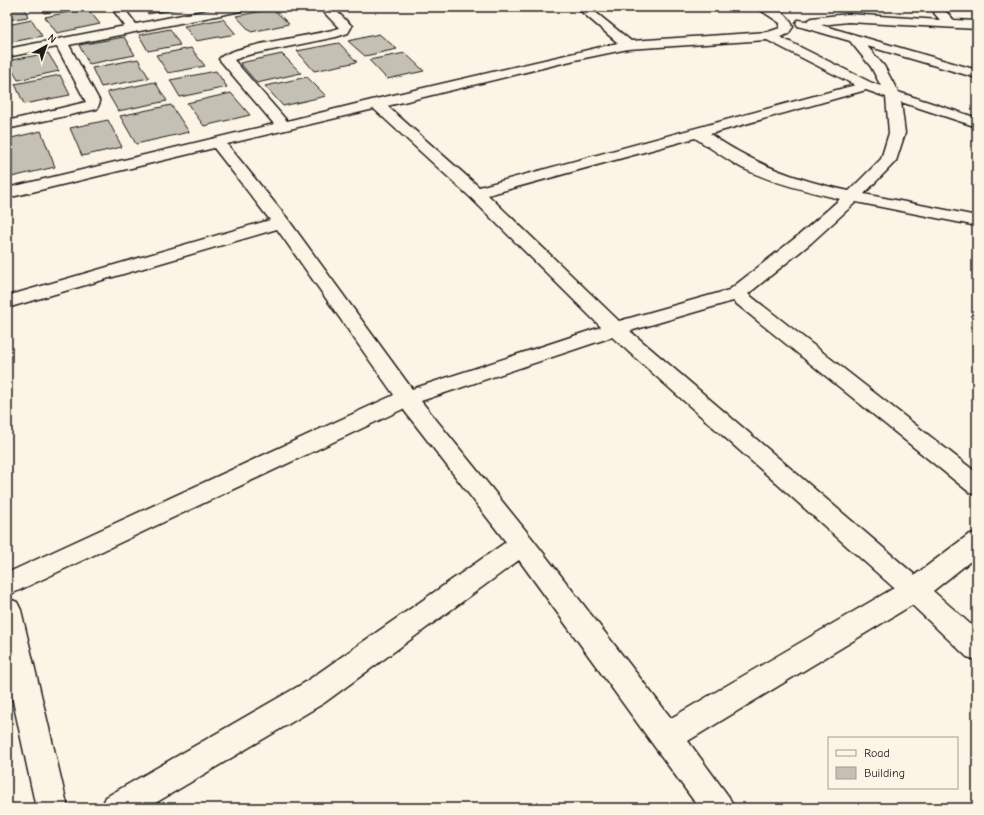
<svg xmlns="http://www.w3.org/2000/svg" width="984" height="815" font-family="'Comic Neue',sans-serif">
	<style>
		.building { fill: #c4c0b3; stroke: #1c1c1c }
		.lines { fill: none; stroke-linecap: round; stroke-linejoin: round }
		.minor-casing { stroke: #1c1c1c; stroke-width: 3 }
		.minor { fill: #fcf5e5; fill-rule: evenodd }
	</style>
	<rect width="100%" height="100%" fill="#fcf5e5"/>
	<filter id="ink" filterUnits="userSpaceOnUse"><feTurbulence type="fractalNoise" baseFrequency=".025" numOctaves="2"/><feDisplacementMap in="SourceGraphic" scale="8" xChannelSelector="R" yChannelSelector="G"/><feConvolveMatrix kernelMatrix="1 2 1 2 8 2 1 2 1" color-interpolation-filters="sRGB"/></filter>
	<g filter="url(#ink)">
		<!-- building -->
		<path class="building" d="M7,7H24L28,17L7,20Z
			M41,7H77L44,13Z
			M143,7H189L148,14Z
			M87,8L100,24L57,33L45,17Z
			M273,9L289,24L251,32L236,16Z
			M223,19L236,34L196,41L184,26Z
			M32,20L42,36L7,43V25Z
			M170,29L180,45L148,51L139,35Z
			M379,34L397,49L365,56L348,41Z
			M124,37L135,55L89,64L79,45Z
			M339,43L357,62L314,71L297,51Z
			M191,48L205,66L168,73L156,55Z
			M48,53L59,71L18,80L7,61Z
			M405,53L424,71L387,79L369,60Z
			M282,54L301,73L257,83L240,63Z
			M138,59L149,78L101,87L92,68Z
			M216,71L227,87L180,97L170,80Z
			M60,75L70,95L24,104L15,84Z
			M307,77L326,96L283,106L265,86Z
			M155,82L167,101L118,111L107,92Z
			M231,93L250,115L204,126L187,103Z
			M171,105L189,132L136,144L120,116Z
			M108,120L122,147L82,156L70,128Z
			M41,131L55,167L7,178V139Z"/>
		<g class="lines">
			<!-- minor casing -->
			<g class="minor-casing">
				<path id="minor" d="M111,7H123L136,24L223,7H247L245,10L241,11L69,45L100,102L97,109L7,129V121L86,102L57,47L7,57V49L125,26Z
					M319,7H332L352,26L348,33L336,37L248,55L234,60L287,121L376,99L618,43L576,7H589L631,41L768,32L780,28V23L756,7C771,7 788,10 793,27L788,34L780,37L872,83L881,86L871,67L850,41L798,26L796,23L798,20L807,21L812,18L848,14L940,20L934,13L936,10C945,8 949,15 954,20L977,21V29L848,22L821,25L977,70V78L867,46L884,66L898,92L977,118V127L901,102L905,133L896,161L864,194L977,216V226L856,202L811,243L748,294L977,473V495L969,492L733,301L630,331L915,575L968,535L977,532V556L933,591L977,630V660L967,657L912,605L688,741L729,797L734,808H699L519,560L324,703L147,808H101L106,797L304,683L506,542L403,409L7,596V573L394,395L277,229L7,308V296L270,220L214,148L7,198V188L274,124L219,59C229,45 317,36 339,28ZM767,40L855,85L479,187L387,106L575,60L628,49ZM866,90L886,97L889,133L881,159L849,191C796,180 754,164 710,134ZM374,109L470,197L601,327L412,389L287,218L227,144ZM695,138C711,148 726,159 742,168C773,183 807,191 840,199L799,235L729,290L619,321L488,195ZM612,337L894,588L671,718L531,537L421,401Z
					M7,598L17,602L21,610L68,808H36L7,673Z"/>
			</g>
			<!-- minor -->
			<use href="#minor" class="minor"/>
		</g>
	</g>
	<!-- margin -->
	<rect width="984" height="815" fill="none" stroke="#fcf5e5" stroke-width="24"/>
	<rect x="12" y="12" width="960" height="791" fill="none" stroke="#1c1c1c" stroke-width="1.5" filter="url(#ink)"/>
	<!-- legend -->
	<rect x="828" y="737" width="130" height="52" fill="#fcf5e5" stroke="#a29e95"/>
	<rect x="836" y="750" width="20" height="6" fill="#fcf5e5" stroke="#a29e95"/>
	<text x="864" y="757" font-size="12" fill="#1c1c1c">Road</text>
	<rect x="836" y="767" width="20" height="12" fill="#c4c0b3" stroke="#a29e95"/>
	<text x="864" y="777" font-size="12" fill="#1c1c1c">Building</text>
	<!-- north arrow -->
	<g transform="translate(46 46) rotate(40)" stroke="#fcf5e5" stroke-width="3" paint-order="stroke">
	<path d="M0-3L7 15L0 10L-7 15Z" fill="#1c1c1c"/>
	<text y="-6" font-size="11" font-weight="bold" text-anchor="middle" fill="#1c1c1c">N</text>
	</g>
</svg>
